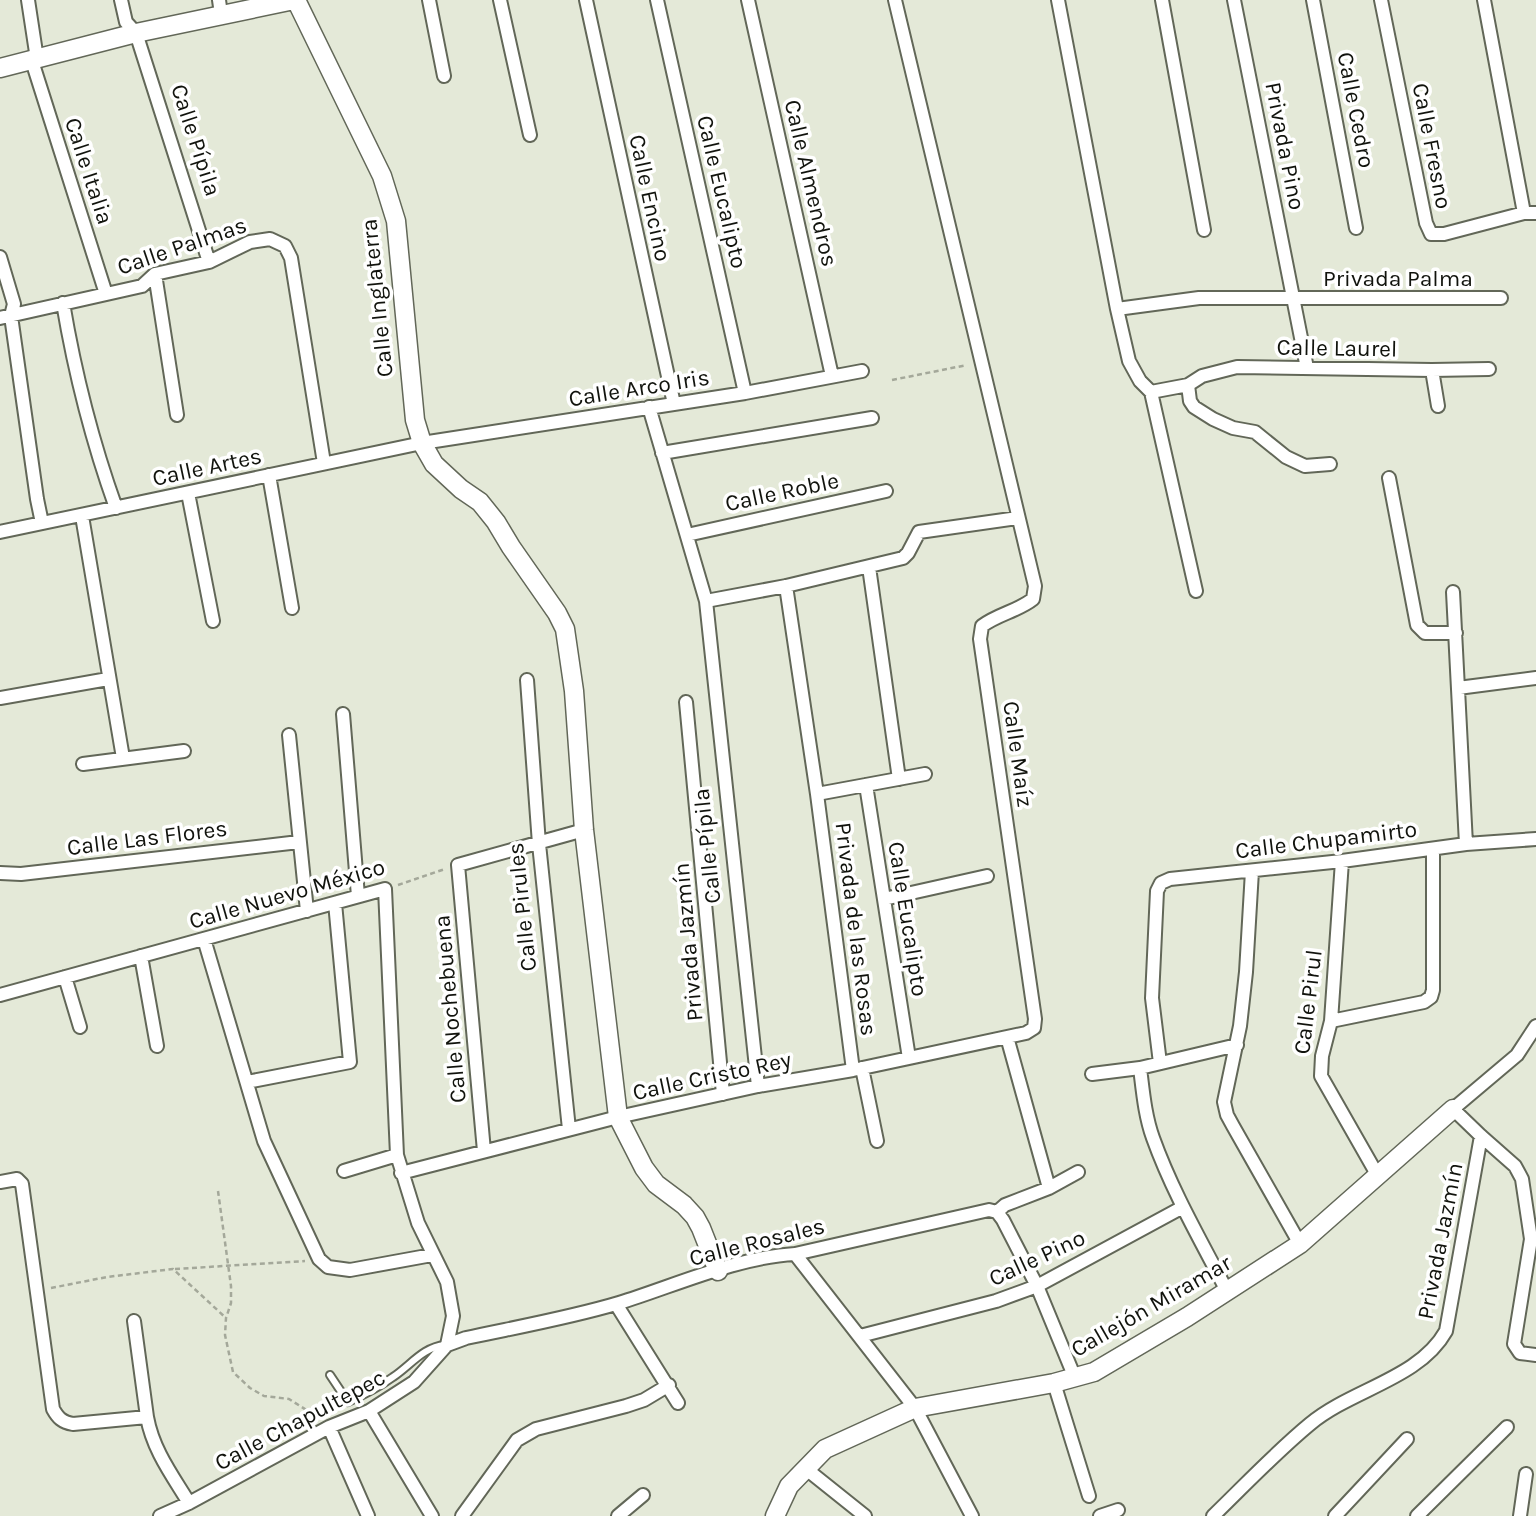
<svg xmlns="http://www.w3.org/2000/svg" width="1536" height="1516" font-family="Karla,sans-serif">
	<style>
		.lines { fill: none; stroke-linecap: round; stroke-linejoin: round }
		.lane-casing { stroke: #626758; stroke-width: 10 }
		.street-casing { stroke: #626758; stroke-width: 16 }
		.secondary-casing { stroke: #626758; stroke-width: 21 }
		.path { stroke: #a4a89a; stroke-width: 2.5; stroke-dasharray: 5 3.5; stroke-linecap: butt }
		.lane { stroke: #fff; stroke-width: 6 }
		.street { stroke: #fff; stroke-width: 12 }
		.secondary { stroke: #fff; stroke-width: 18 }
		.labels { text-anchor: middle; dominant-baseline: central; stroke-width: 7; stroke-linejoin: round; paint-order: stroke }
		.street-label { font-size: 23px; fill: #11130d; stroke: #fff }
	</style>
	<rect width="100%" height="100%" fill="#e4e9d8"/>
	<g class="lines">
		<!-- lane casing -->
		<g class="lane-casing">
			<path id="lane" d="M330,1375L348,1402C364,1395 379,1387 393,1377C411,1365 423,1347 445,1345"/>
		</g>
		<!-- street casing -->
		<g class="street-casing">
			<path id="street" d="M28,0L37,59
				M121,0L126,22L136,33L209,262
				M219,0L221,14
				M429,0L444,76
				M500,0L530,135
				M586,0L674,404
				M657,0L745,393
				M748,0L832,376
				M1058,0L1117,309L1129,361L1140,381L1151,392L1196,591
				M1162,0L1204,230
				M1234,0L1307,368
				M1313,0L1356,228
				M1381,0L1426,223L1431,234H1444L1524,213H1536
				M1484,0L1524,213
				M32,61L106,294
				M0,257L14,304L11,316L37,499L42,523
				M155,274L177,415
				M63,303C75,374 92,441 116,508
				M1117,309L1199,298H1501
				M0,318L142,286L155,274L209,262L250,242L270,239L285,246L291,258L324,463
				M1432,370L1438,406
				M1188,385L1202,376L1237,367L1432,370L1489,369
				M1151,392L1188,385L1190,401L1194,407L1213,419L1233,428L1255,432L1286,457L1305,466L1330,464
				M649,407L706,601L758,1086
				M662,453L872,418
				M269,475L292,608
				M1389,478L1417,625L1425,633H1456
				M188,493L213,621
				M82,516L123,758
				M0,532L422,443L745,393L862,371
				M687,535L886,491
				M869,567L899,779
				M786,586L817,794L853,1070
				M1453,592L1466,844
				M706,601L786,586L903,558L908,553L919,532L1018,518
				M527,680L539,844L569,1129
				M1458,688L1536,678
				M0,698L108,679
				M686,702L723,1094
				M343,714L358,896
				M289,735L307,911
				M83,764L184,751
				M866,785L909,1058
				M817,794L925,774
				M1342,861L1331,1021L1322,1056L1321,1076L1378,1176
				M1252,871L1246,972L1240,1026L1224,1102L1227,1115L1233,1126L1300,1244
				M0,873L21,874L299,842
				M884,899L987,876
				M204,939L264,1141L319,1259L328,1267L350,1270L432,1255
				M141,956L157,1046
				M65,977L80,1027
				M0,995L385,889L397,1155L418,1223L447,1282L453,1316L447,1345
				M1331,1021L1424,1002L1431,997L1433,990V849
				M1536,1026L1517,1055L1453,1109L1481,1136L1515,1166L1522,1179L1531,1239L1514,1344L1520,1353L1536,1355
				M1007,1037L1049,1188
				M1160,1063L1152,998L1157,891L1161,883L1170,879L1342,861L1466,844L1536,839
				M862,1068L877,1141
				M1092,1074L1140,1068
				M247,1082L350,1062L335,903
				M484,1151L458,865L584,830
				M344,1171L397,1155
				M401,1173L618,1117L758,1086L853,1070L1026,1033L1034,1028L1035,1019L980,639L982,626C998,614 1018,611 1033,599L1035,586L895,0
				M0,1182L17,1179L22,1184L53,1409C58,1418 62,1422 73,1424L147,1417C153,1450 172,1475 189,1503
				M997,1212L1005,1205L1049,1188L1078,1172
				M795,1254L915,1408L972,1516
				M1227,1291C1201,1241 1172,1191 1153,1138C1145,1116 1143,1092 1140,1068L1237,1045
				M616,1304L678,1403
				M134,1321L147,1417
				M860,1336L996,1301L1037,1286L1183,1207
				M1054,1383L1089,1496
				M369,1411L432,1516
				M329,1427L368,1516
				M805,1468L865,1516
				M160,1516L189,1503L329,1427L369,1411L414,1382L447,1345L466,1338C517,1327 569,1318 619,1303C674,1286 737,1257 795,1254L989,1210L997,1212L1003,1220L1037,1286L1075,1378
				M462,1516L517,1440L536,1429L626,1406L644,1400L669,1385
				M618,1516L643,1495
				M1100,1516L1118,1510
				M1213,1516C1245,1485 1276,1452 1310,1424C1352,1389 1419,1379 1446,1331L1481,1136
				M1335,1516L1407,1439
				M1417,1516L1507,1427
				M1520,1516L1526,1474"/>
		</g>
		<!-- secondary casing -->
		<g class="secondary-casing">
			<path id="secondary" d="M296,0L382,176L396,221L415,420L422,443L434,464L461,489L480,502L496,522L511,547L557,613L565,629L574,691L584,830L618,1117L644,1168L656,1184L684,1205L695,1217L701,1228L718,1271
				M0,68L136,33L294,0
				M775,1516L789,1486L825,1449L915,1408L1054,1383L1094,1372L1187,1317L1300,1244L1453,1109"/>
		</g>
		<!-- path -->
		<path class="path" d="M892,380L967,365
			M398,885L445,869
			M218,1191L231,1286V1303L226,1318L225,1335L233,1372L250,1388L264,1396L289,1399L319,1418
			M175,1269L305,1261
			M51,1288L107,1277L173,1269L226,1318"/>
		<!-- lane -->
		<use href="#lane" class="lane"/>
		<!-- street -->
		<use href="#street" class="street"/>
		<!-- secondary -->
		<use href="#secondary" class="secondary"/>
	</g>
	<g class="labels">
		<!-- street labels -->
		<g class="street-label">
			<text transform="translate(1356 110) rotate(79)">Calle Cedro</text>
			<text transform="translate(196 140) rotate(72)">Calle Pípila</text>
			<text transform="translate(1285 146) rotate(79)">Privada Pino</text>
			<text transform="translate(1432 146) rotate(79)">Calle Fresno</text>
			<text transform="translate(89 171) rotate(72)">Calle Italia</text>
			<text transform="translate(811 183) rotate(77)">Calle Almendros</text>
			<text transform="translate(722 192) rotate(77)">Calle Eucalipto</text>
			<text transform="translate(650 198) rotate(78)">Calle Encino</text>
			<text transform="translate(182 246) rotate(-19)">Calle Palmas</text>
			<text x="1398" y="278">Privada Palma</text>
			<text transform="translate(377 298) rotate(-96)">Calle Inglaterra</text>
			<text transform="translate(1337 348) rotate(1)">Calle Laurel</text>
			<text transform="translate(639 388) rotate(-9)">Calle Arco Iris</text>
			<text transform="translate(207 467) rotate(-12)">Calle Artes</text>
			<text transform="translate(782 492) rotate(-12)">Calle Roble</text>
			<text transform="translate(1018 754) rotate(82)">Calle Maíz</text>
			<text transform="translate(147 838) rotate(-7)">Calle Las Flores</text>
			<text transform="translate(1326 840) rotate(-7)">Calle Chupamirto</text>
			<text transform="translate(707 846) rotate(-96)">Calle Pípila</text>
			<text transform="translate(287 894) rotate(-16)">Calle Nuevo México</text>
			<text transform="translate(522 907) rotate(-96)">Calle Pirules</text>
			<text transform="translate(908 919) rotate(81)">Calle Eucalipto</text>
			<text transform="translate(856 929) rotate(83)">Privada de las Rosas</text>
			<text transform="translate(688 942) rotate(-95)">Privada Jazmín</text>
			<text transform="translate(1308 1002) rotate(-83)">Calle Pirul</text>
			<text transform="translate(450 1009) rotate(-95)">Calle Nochebuena</text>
			<text transform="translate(712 1076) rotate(-12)">Calle Cristo Rey</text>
			<text transform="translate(1440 1241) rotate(-79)">Privada Jazmín</text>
			<text transform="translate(757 1242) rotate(-14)">Calle Rosales</text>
			<text transform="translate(1037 1258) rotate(-25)">Calle Pino</text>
			<text transform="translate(1151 1306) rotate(-30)">Callejón Miramar</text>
			<text transform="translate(300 1420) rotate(-28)">Calle Chapultepec</text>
		</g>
	</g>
</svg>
